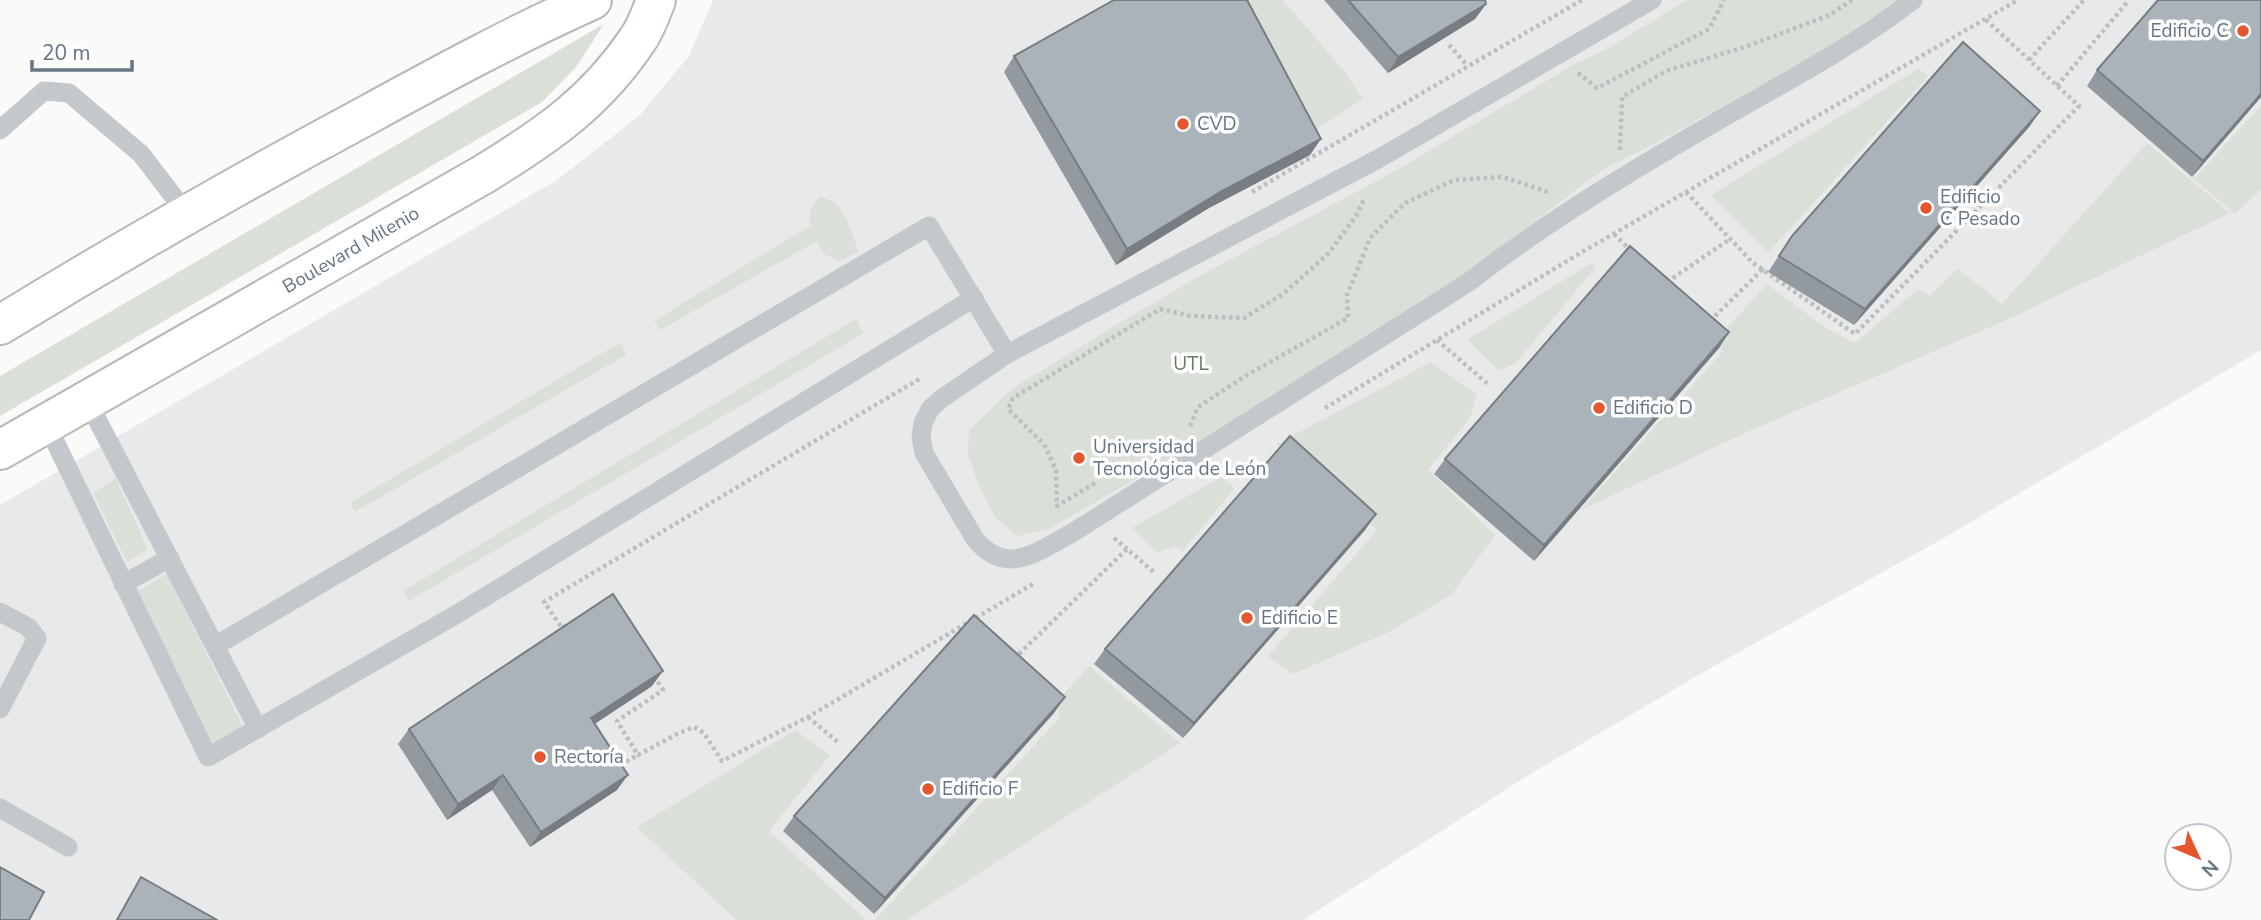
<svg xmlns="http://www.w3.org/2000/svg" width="2261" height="920" font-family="'Nunito Sans',sans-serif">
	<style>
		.built { fill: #e8e9e9 }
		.green { fill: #dadfd7 }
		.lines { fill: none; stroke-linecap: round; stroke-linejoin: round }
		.secondary-casing { stroke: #b3babf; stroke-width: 42 }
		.path { stroke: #bbbfc2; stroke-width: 4.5; stroke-dasharray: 3.5 3.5; stroke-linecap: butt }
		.lane { stroke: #c3c8cc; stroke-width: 19 }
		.secondary { stroke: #fff; stroke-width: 38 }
		.wall { fill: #929a9f }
		.shaded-wall { fill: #777d82 }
		.building { fill: #aab3b9; stroke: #777d82; stroke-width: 2 }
		.poi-dot { fill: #e4572e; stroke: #fff; stroke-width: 2.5 }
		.labels { text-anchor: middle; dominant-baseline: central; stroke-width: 7; stroke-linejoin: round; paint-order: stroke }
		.poi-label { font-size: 19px; fill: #657683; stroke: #fff; text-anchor: start }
		.street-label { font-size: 19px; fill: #657683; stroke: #fff }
		.park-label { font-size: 19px; fill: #687a64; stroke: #fff }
	</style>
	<rect width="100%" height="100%" fill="#fafaf8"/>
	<!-- built -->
	<path class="built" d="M713,0H2261V350L1944,538L1707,670L1532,773L1303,920H0V505L557,180L640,115L689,56Z"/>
	<!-- green -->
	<path class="green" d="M1233,0H1283L1343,70L1363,99L1307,135Z
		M1687,0H1898L1819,53L1663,139L1602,170L1471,270L1223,429L1049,529L1017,536L995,517L980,489L968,454L969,430L1013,388L1126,319L1205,273L1399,169L1576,63L1603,51Z
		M604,24L576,67L542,102L0,416V376Z
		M1918,69L1928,76L1768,253L1711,195Z
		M2261,106V189L2235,214L2194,179Z
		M2147,143L2230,213L2004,321L1745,433L1581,510L1723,351L1715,341L1767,284L1826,328L1855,343L1918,289L1929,296L1958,269L2002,304Z
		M820,197C845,200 851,232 859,252L839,261L824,254L817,241L660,330L654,321L811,225C808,212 810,207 820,197Z
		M1593,262L1595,268L1515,364L1498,370L1467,340Z
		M856,319L864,333L409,601L403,591Z
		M621,342L626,355L355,512L350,503Z
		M1431,362L1477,395L1470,418L1428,470L1495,535L1452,594L1389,632L1293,674L1268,656L1377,530L1277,444Z
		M1221,477L1235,488L1182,552L1175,546L1157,553L1132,528Z
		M116,478L148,550L127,562L93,493Z
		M167,574L244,729L214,748L138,591Z
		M1089,666L1180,743L907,920H875L1060,717L1057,702Z
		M795,730L830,755L769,831L866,920H736L637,827Z"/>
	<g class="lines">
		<!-- secondary casing -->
		<g class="secondary-casing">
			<path id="secondary" d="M0,325C121,251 244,181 369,114C442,74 516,34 592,0
				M0,450L484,174C546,136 596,102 638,39C646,28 651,13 656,0"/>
		</g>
		<!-- path -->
		<path class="path" d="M1449,45L1467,65
			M2029,60L2084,0
			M1578,73L1597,88L1709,29L1724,0
			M2057,86L2129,0
			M1620,150L1622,97L1666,71L1745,47L1830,15L1852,0
			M1252,192L1582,0
			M1686,192L1753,263L1855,334L2079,106L1985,19
			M1614,234L1630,250
			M1667,282L1730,239L1731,240
			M1710,321L1762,270L1760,269
			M1437,340L1489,385
			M1325,408L1577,255L2018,0
			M1190,426L1198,407L1247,375L1348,318L1347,295L1370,238L1405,203L1454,180L1503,177L1548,192
			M1095,483L1057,506L1056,470L1044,444L1008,409L1013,398L1160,309L1191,316L1244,318L1283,294L1328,254L1356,216L1365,197
			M1114,538L1127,549
			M566,626L562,628L544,602L921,378
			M1019,654L1127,549L1156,574
			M654,676L663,690L617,721L638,755L679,733L694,727L704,733L722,761L808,717L1033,584
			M808,717L840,744
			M620,765L638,755"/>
		<!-- lane -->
		<path class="lane" d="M1652,0L1378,159L1007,354L941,399L930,409L923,423L921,437L924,453L975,539C1007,578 1038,551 1072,533L1469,282C1547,221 1633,170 1719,120C1785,82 1853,47 1913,0
			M0,130L44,91L69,93L141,154L187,214
			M87,400L258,729
			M46,423L208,757L457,614L974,298
			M123,584L170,558
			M0,612L28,627L37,638L0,709
			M215,646L929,226L1007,354
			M0,808L68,847"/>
		<!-- secondary -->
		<use href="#secondary" class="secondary"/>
	</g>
	<!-- wall -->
	<path class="wall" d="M1324,0H1485L1486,4L1475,19L1388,73Z
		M2261,0V97L2192,177L2087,86L2097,70Z
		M1014,56L1310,155L1209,208L1116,265L1004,72Z
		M2040,111L2029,127L1854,325L1768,272L1792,236Z
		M1729,332L1719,348L1534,561L1434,474L1445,459Z
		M1376,514L1365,530L1183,738L1094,664L1105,649Z
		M652,686L595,724L617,790L530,847L492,790L447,820L398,744L409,729Z
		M1054,713L874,914L783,831L794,816Z
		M141,877L217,920H116L133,890Z"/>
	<!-- shaded-wall -->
	<path class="shaded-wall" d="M1486,4L1475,19L1388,73L1398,57Z
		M2261,94V97L2192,177L2203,161Z
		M2040,111L2029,127L1854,325L1865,309Z
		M1321,139L1310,155L1209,208L1116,265L1127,249L1220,192Z
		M1729,332L1719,348L1534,561L1544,545Z
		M1376,514L1365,530L1183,738L1194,723Z
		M663,671L652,686L580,733L591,718Z
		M1065,697L1054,713L874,914L885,898Z
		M503,775L492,790L447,820L458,804Z
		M628,775L617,790L530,847L541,832Z"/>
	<!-- building -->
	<path class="building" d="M1114,0H1247L1321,139L1220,192L1127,249L1014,56Z
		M1348,0H1485L1486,4L1398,57Z
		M2158,0H2261V94L2203,161L2097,70Z
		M1963,42L2040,111L1865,309L1779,256L1792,236Z
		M1630,246L1729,332L1544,545L1445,459Z
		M1290,436L1376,514L1194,723L1105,649Z
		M613,594L663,671L591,718L628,775L541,832L503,775L458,804L409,729Z
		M974,615L1065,697L885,898L794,816Z
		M0,867L44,892L29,920H0Z
		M141,877L217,920H117Z"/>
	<!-- markers -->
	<g class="poi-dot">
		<circle cx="2243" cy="31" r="7"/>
		<circle cx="1183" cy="124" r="7"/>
		<circle cx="1926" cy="208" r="7"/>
		<circle cx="1599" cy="408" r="7"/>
		<circle cx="1079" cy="458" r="7"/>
		<circle cx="1247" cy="618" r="7"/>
		<circle cx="540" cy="757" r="7"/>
		<circle cx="928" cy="789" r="7"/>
	</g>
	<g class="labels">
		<!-- poi labels -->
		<g class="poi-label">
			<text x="2229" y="31" text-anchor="end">Edificio C</text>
			<text x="1197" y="124">CVD</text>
			<text x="1940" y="197">Edificio<tspan x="1940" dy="22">C Pesado</tspan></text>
			<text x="1613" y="408">Edificio D</text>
			<text x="1093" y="447">Universidad<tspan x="1093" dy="22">Tecnológica de León</tspan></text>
			<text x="1261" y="618">Edificio E</text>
			<text x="554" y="757">Rectoría</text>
			<text x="942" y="789">Edificio F</text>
		</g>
		<!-- street labels -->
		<g class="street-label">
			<text transform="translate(351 250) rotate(-30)">Boulevard Milenio</text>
		</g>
		<!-- park labels -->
		<g class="park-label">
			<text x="1191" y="364">UTL</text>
		</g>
	</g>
	<!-- north arrow -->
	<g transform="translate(2198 857) rotate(134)"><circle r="33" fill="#ffffff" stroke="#c1c8cd" stroke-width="2"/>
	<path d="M0-5L12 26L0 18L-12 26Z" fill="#e4572e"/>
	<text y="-10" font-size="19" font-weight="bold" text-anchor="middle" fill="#657683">N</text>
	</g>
	<!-- scale -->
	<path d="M32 60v10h100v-10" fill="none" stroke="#657683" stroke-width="3.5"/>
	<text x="42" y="60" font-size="21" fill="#657683" stroke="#ffffff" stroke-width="5" paint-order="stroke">20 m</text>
</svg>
